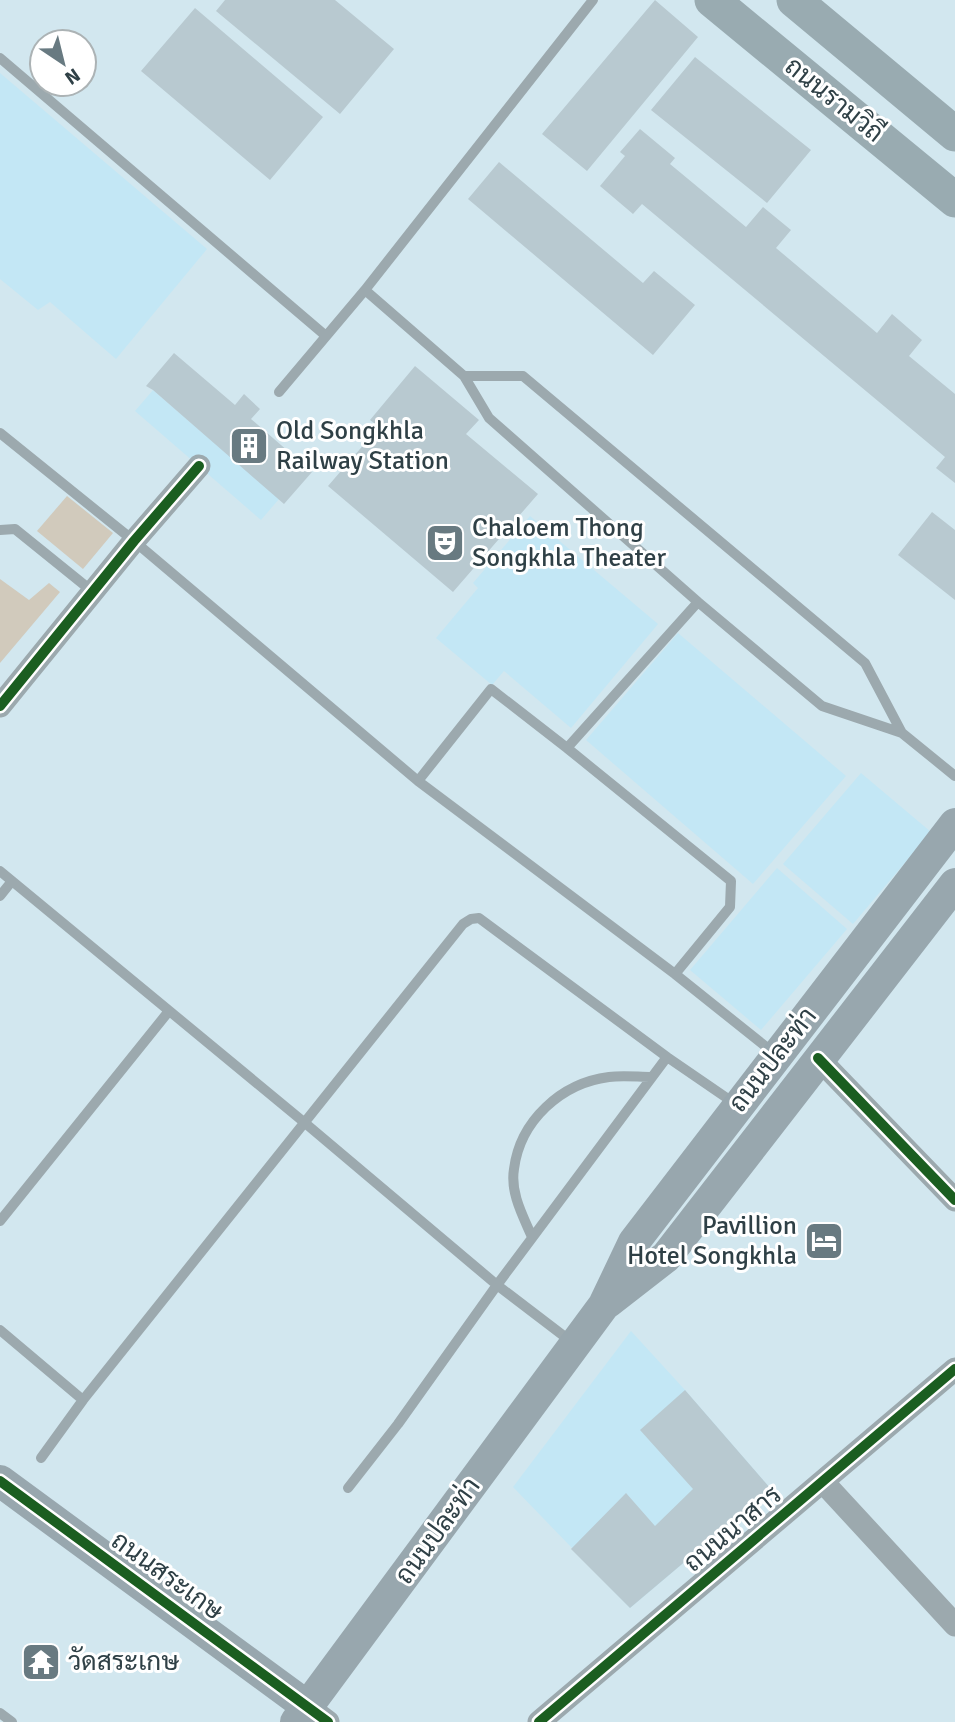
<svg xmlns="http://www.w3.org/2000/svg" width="955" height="1722" font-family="Signika,Sarabun,sans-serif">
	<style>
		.built { fill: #c3e7f5 }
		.green { fill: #d1cabc }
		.building { fill: #b8c9d0 }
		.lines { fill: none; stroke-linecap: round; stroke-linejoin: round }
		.lane { stroke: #9ca9ae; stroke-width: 10 }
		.street { stroke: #9ca9ae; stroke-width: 23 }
		.secondary { stroke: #98a7ae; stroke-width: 32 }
		.primary { stroke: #99abb1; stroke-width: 35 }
		.cycleway-casing { stroke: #fff; stroke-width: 15 }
		.cycleway { stroke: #1b5e20; stroke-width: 10 }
		.labels { text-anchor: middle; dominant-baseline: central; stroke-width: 6; stroke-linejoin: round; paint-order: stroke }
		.street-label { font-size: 26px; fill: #2f4046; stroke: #fff }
		.poi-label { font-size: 26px; fill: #2f4046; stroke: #fff; text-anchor: start }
	</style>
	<rect width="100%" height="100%" fill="#d2e7ef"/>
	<!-- built -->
	<path class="built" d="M0,73L207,249L116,359L50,302L38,310L0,279Z
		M153,390L279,499L261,520L135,411Z
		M530,516L658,624L571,728L504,671L492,685L436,638L478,588L473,583Z
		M678,633L846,776L753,884L586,740Z
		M861,773L931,832L853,924L783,864Z
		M777,868L847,929L761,1030L690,970Z
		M631,1331L685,1390L771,1489L630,1608L513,1487Z"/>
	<!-- green -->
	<path class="green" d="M67,496L113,533L83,569L37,531Z
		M0,579L29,600L49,583L60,592L0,663Z"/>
	<!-- building -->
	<path class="building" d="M225,0H335L394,49L340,114L216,11Z
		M655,0L698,37L587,171L542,134Z
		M195,8L323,117L270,180L141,71Z
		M695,57L811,150L767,203L651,110Z
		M640,129L675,158L670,164L746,227L763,207L791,230L776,248L877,333L892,314L922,340L909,356L955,394V483L936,468L945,457L642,204L633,214L600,186L625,156L620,152Z
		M499,162L643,283L654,271L695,305L653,355L468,199Z
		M174,353L235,405L244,394L260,409L251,419L312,472L284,504L153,390L146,386Z
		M415,366L479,420L466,434L538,494L453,592L328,486L379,427L370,420Z
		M932,512L955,530V600L898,555Z
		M685,1390L771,1489L630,1608L571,1549L626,1493L655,1526L693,1489L640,1430Z"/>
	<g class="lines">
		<!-- lane -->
		<path class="lane" d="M0,58L326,336
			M365,290L464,376H523L865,663L902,733L955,776
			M464,376L489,418L698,602L822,706L902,733
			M279,392L365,290L593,0
			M0,433L134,541L418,781L675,974L775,1054
			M0,530L15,529L93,592
			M418,781L491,689L567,748
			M0,871L305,1123L497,1285L573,1343
			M0,896L12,881
			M675,974L730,907L731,881L567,748L698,602
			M0,1221L169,1011
			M532,1237C523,1216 510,1193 514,1169C520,1121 561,1083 609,1077C623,1075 638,1077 652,1077
			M0,1330L83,1400L463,924L471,919L479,918L667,1057L737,1105
			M41,1458L83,1400
			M348,1488L398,1424L497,1285L667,1057
			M0,1713L12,1722"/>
		<!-- street -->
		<path class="street" d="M0,706L134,541L199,466
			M818,1058L955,1200
			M823,1482L955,1625
			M308,1707L328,1722
			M539,1722L955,1369"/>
		<!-- secondary -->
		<path class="secondary" d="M608,1302L666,1257L955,884
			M0,1481L308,1707
			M296,1722L604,1305L634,1242L955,824"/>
		<!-- primary -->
		<path class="primary" d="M712,0L955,200
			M794,0L955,134"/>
		<!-- cycleway casing -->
		<g class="cycleway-casing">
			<path id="cycleway" d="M0,706L134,541L199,466
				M818,1058L955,1200
				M0,1481L328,1722
				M539,1722L955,1369"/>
		</g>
		<!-- cycleway -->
		<use href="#cycleway" class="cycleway"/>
	</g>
	<!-- icons -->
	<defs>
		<g id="building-square" transform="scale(2.0125)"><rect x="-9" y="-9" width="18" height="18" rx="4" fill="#687a81" stroke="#fff"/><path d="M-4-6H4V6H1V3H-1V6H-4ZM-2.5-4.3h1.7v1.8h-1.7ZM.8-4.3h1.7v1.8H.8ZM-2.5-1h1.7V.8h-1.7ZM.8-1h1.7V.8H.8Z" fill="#fff"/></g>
		<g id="theatre-square" transform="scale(2.0125)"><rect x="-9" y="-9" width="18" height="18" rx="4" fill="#687a81" stroke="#fff"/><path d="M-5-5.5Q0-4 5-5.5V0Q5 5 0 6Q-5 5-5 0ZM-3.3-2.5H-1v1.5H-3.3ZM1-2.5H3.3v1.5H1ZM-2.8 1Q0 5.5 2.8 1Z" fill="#fff"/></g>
		<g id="hotel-square" transform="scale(2.0125)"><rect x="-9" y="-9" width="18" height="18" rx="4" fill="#687a81" stroke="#fff"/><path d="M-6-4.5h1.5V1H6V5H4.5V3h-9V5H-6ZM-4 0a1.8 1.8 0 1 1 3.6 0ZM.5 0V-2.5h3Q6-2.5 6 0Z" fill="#fff"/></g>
		<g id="temple-square" transform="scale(2.0125)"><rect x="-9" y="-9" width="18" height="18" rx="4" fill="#687a81" stroke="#fff"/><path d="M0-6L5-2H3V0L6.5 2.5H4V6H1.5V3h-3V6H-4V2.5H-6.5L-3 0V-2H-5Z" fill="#fff"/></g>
	</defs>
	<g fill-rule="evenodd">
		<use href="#building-square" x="249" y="446"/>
		<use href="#theatre-square" x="445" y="543"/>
		<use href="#hotel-square" x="824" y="1241"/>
		<use href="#temple-square" x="41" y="1662"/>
	</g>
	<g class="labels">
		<!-- street labels -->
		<g class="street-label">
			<text transform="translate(834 100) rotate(39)">ถนนรามวิถี</text>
			<text transform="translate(773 1060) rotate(-52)">ถนนปละท่า</text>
			<text transform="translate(733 1529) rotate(-40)">ถนนนาสาร</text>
			<text transform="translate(438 1531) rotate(-54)">ถนนปละท่า</text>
			<text transform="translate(167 1576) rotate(36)">ถนนสระเกษ</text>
		</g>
		<!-- poi labels -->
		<g class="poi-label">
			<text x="276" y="431">Old Songkhla<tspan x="276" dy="30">Railway Station</tspan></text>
			<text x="472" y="528">Chaloem Thong<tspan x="472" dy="30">Songkhla Theater</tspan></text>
			<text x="797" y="1226" text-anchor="end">Pavillion<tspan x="797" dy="30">Hotel Songkhla</tspan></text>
			<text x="68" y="1662">วัดสระเกษ</text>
		</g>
	</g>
	<!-- north arrow -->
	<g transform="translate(63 63) rotate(145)"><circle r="33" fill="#ffffff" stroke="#acb3b5" stroke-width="2"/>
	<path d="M0-5L12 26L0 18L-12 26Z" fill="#687a81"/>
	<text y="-10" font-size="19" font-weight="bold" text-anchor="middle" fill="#2f4046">N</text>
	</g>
</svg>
